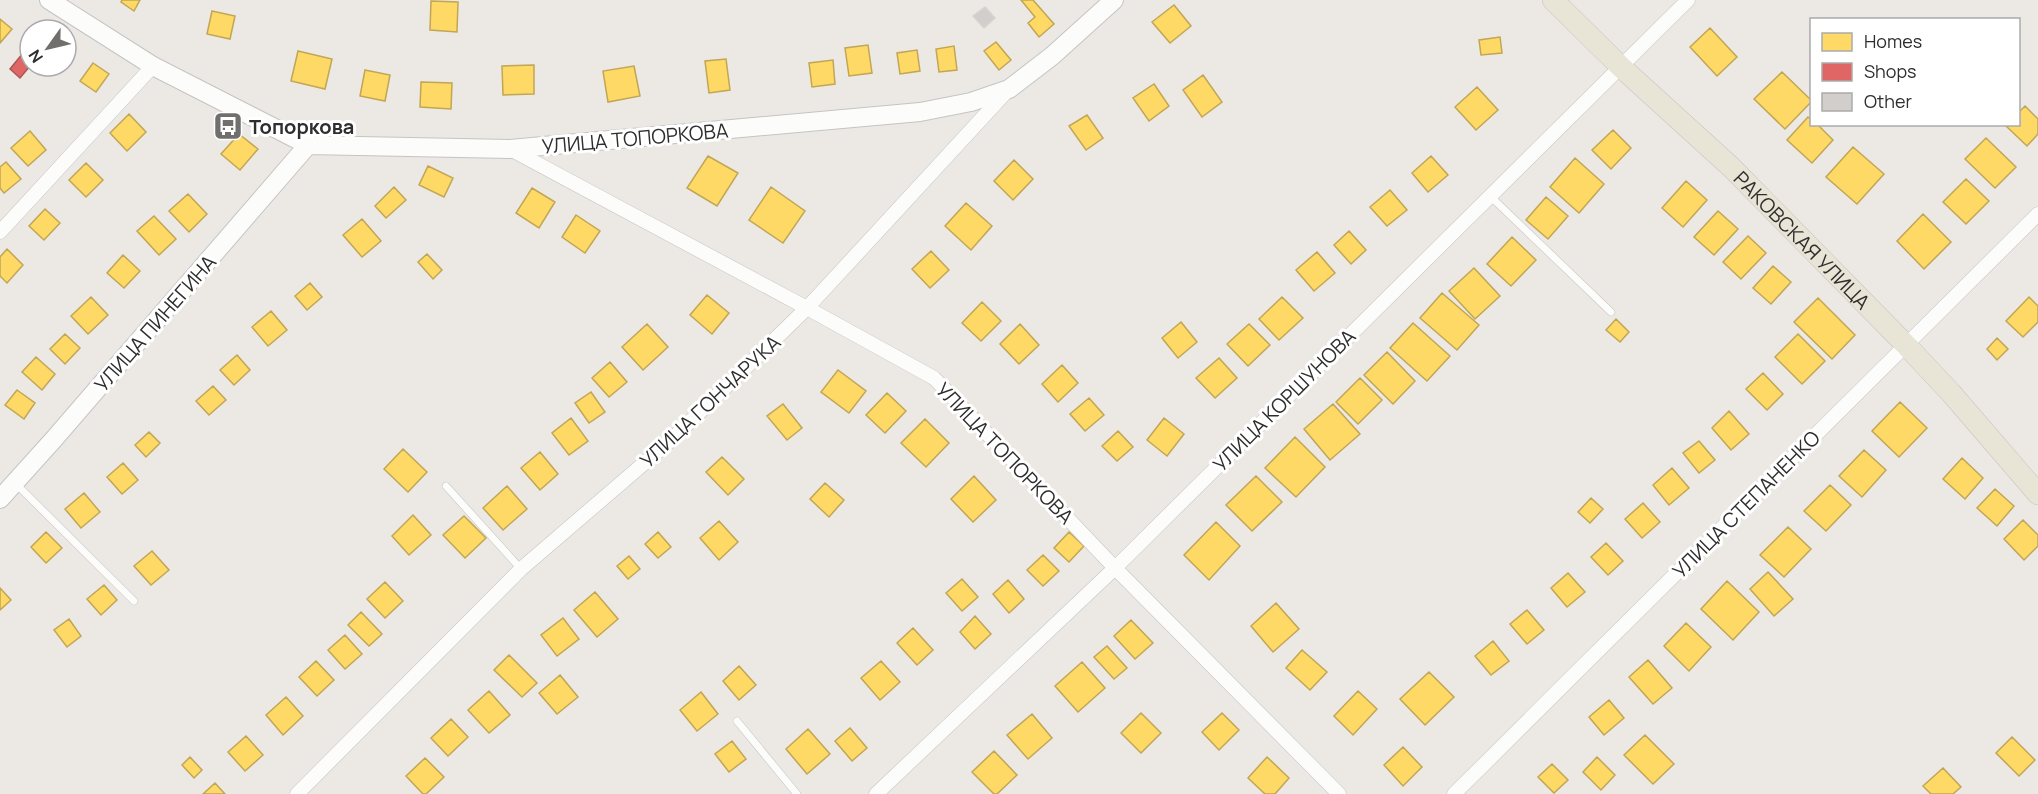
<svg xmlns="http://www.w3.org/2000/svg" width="2038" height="794" font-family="Manrope,sans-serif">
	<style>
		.homes { fill: #ffd966; stroke: #c0a655; stroke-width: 1.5 }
		.shops { fill: #e06666; stroke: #ab5555; stroke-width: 1.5 }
		.building { fill: #d1cecb; stroke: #d7d4d0; stroke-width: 1.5 }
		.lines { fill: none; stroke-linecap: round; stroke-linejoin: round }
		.lane-casing { stroke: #c5c4c5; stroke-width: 8 }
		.street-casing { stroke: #c5c4c5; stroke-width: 15 }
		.secondary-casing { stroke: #c5c4c5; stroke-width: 20 }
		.primary-casing { stroke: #c6c5c4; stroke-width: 22 }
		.lane { stroke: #fcfcfb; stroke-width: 7 }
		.street { stroke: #fcfcfb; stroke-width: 14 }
		.secondary { stroke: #fcfcfb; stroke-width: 18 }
		.primary { stroke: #e8e4d6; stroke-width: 21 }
		.labels { text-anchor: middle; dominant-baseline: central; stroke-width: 6; stroke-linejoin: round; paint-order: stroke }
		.poi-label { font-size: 20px; font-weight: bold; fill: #2e2e2e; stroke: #fff; text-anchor: start }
		.street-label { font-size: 20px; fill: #2e2e2e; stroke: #fff }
	</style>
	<rect width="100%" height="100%" fill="#ece8e4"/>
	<!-- homes -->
	<path class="homes" d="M122,0H140L134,11L121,2Z
		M1021,0H1033L1054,24L1039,37L1028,23L1035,17Z
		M431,1L458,2L457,32L430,30Z
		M1174,5L1191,26L1170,43L1152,22Z
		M212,11L235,16L230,39L207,34Z
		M0,19L12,29L0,43Z
		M1710,28L1737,57L1717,76L1690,47Z
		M1500,37L1502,53L1481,55L1479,40Z
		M996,42L1011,60L999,70L984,51Z
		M868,45L872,73L849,76L845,48Z
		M954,46L957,70L939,72L936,49Z
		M917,50L920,71L900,74L897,53Z
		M298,51L332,59L325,89L291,81Z
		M726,59L730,90L709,93L705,61Z
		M833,60L835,84L812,87L809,63Z
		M93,63L109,74L96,92L80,81Z
		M534,65V94L503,95L502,66Z
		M634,66L640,96L608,102L603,71Z
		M365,70L390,75L385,101L360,96Z
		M1782,72L1812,101L1785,129L1754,99Z
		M1203,75L1222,102L1202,117L1183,90Z
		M421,82L452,83L451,109L420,107Z
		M1154,84L1169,106L1149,121L1133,98Z
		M1477,87L1498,110L1476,130L1455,107Z
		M2025,106L2038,119V134L2027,146L2006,126L2018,124V113Z
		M129,114L146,132L127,151L110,133Z
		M1087,115L1103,138L1086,150L1069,126Z
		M1808,117L1812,120V124H1817L1833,140L1812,163L1787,140Z
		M1613,130L1631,148L1611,169L1592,150Z
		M30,131L46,150L28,166L11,148Z
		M239,134L258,149L240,170L221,154Z
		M1986,138L2016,167L1995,188L1965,159Z
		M1853,147L1884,174L1857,204L1826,177Z
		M708,156L738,173L717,206L687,188Z
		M1431,156L1448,175L1428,192L1412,173Z
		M1575,158L1604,184L1579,213L1550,187Z
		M1014,160L1033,179L1013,200L994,181Z
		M6,162L21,179L4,193L0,188V167Z
		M86,163L103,180L86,197L69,180Z
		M428,166L453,178L444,197L419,185Z
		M1966,179L1989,201L1966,224L1943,202Z
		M1686,181L1707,200L1683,227L1662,208Z
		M394,187L406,200L386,218L375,206Z
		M771,187L805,211L783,243L749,220Z
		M532,188L555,202L539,228L516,213Z
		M1390,190L1407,210L1387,226L1370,207Z
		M188,194L207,214L189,232L169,211Z
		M1546,197L1568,216L1548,239L1526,220Z
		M966,203L992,226L971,250L945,226Z
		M45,209L60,223L44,240L29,226Z
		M1718,211L1738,229L1714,255L1694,237Z
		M1923,214L1951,242L1924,269L1897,241Z
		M576,215L600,231L585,253L562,237Z
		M154,216L176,239L159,255L137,231Z
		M362,219L381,241L362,257L343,235Z
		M1349,231L1366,250L1351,264L1334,245Z
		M1748,236L1766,253L1741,279L1723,262Z
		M1512,237L1536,260L1511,286L1487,264Z
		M7,249L23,265L7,283L0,276V257Z
		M931,251L949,270L930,288L912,269Z
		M1317,252L1335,273L1314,291L1296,270Z
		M427,254L442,270L433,279L418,262Z
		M123,255L140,271L124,288L107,273Z
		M1773,266L1791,282L1771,304L1753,288Z
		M1474,268L1500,296L1475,319L1449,291Z
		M310,283L322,297L307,310L295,296Z
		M1442,293L1479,325L1457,350L1420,318Z
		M707,295L729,313L712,334L690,315Z
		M91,297L108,315L88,334L71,316Z
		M1282,297L1303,318L1279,340L1259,319Z
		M2029,297L2038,306V322L2023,337L2006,321Z
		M1818,298L1855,335L1832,359L1794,322Z
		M982,302L1001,321L981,341L962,323Z
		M271,311L287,330L268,346L252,327Z
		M1616,319L1629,332L1620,342L1606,330Z
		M1181,322L1197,342L1178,358L1162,338Z
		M1413,323L1450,356L1427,381L1390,348Z
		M647,324L668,347L643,370L622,347Z
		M1020,324L1039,345L1019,364L1000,344Z
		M1249,324L1270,345L1248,366L1227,344Z
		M65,334L80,348L65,364L50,349Z
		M1798,334L1825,361L1802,384L1775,357Z
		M1997,338L2008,349L1997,360L1987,349Z
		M1387,352L1415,381L1393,404L1364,375Z
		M237,355L250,370L234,385L220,370Z
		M36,357L55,374L42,390L22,372Z
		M1219,358L1237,378L1215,398L1196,378Z
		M610,362L627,382L609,397L592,378Z
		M1062,365L1078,383L1058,402L1042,384Z
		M838,370L866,391L849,413L821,392Z
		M1763,373L1783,394L1767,410L1746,389Z
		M1360,378L1382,400L1358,424L1336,402Z
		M213,386L226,400L209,415L196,401Z
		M17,390L35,403L24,419L5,405Z
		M591,392L605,412L589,423L575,403Z
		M887,393L906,411L885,433L866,415Z
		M1089,398L1104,415L1085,431L1070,414Z
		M1900,402L1927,428L1899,457L1872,431Z
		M783,404L802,428L787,440L767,416Z
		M1333,404L1360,434L1330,460L1304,429Z
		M1729,411L1749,434L1731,450L1712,428Z
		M571,418L588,441L569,455L552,433Z
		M1164,418L1184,434L1167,456L1147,440Z
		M925,419L949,443L926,467L901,443Z
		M1118,431L1133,447L1117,461L1102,446Z
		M149,432L160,443L146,457L135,445Z
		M1295,437L1325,467L1296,497L1265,468Z
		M1699,441L1715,460L1699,473L1683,453Z
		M403,449L427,472L408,492L384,469Z
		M1864,450L1886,470L1862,497L1839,476Z
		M540,452L558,474L540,490L521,468Z
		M722,457L744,479L728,495L706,472Z
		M1962,458L1983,478L1965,499L1943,479Z
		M123,463L138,480L122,494L107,477Z
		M1672,468L1689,488L1669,505L1653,485Z
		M974,476L996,500L973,522L951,499Z
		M1256,476L1282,502L1252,531L1226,505Z
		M825,483L844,500L829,517L810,499Z
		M1830,485L1851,505L1826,531L1804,511Z
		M507,486L527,509L503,530L483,508Z
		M1995,489L2014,506L1997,526L1977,508Z
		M84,493L100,512L81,528L65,509Z
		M1591,498L1603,509L1590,523L1578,512Z
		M1643,503L1660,522L1642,538L1625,519Z
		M413,515L431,535L409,555L392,536Z
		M464,516L486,538L465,558L443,535Z
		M2023,520L2038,535V546L2024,560L2004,539Z
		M719,521L738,542L719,560L700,538Z
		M1216,522L1240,546L1209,580L1184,555Z
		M1788,527L1811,549L1784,577L1760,555Z
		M46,532L62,548L46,563L31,547Z
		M658,532L671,547L658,558L645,544Z
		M1069,532L1084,546L1069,562L1054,548Z
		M1606,543L1623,561L1608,575L1591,557Z
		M152,551L169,570L151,585L134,566Z
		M1043,555L1059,571L1043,586L1027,570Z
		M629,556L640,569L628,579L617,566Z
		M1768,572L1793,599L1774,616L1750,589Z
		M1568,573L1585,592L1567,607L1551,588Z
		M962,579L978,597L962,611L946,593Z
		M1008,580L1024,599L1009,613L993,594Z
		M1727,581L1759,612L1733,640L1701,609Z
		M385,582L403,601L385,618L367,599Z
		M104,585L117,600L101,615L87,599Z
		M0,588L11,600L0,610Z
		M595,592L618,619L597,637L574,610Z
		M1276,603L1299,629L1273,652L1251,626Z
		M1527,610L1544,630L1527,644L1510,624Z
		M361,612L382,634L369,646L348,625Z
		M975,616L991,634L975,649L960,632Z
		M563,618L579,639L557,656L541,635Z
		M69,619L81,636L67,647L54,630Z
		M1131,620L1153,643L1135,659L1114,636Z
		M1686,623L1711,647L1689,671L1664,646Z
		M913,628L933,650L917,665L897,643Z
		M345,635L362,654L345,669L328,650Z
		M1493,641L1509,661L1491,675L1475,656Z
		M1107,646L1127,668L1114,679L1094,657Z
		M1302,650L1327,672L1310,690L1286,668Z
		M509,655L537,683L522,697L494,670Z
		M1648,660L1672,688L1653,704L1629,677Z
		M316,661L334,680L317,696L299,677Z
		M881,661L900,682L880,700L861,678Z
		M1082,662L1105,688L1078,712L1055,686Z
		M739,666L756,685L739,700L723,681Z
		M1429,672L1454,697L1425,725L1400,699Z
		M560,675L578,697L557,714L539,693Z
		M489,691L510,715L489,733L468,710Z
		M1358,691L1377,709L1353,735L1334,716Z
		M701,692L718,714L697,731L680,710Z
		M286,697L303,716L283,735L266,715Z
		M1609,700L1624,718L1604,735L1589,717Z
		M1141,713L1161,733L1141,753L1121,733Z
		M1222,713L1239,730L1219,750L1202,732Z
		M1032,714L1052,738L1028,759L1007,735Z
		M451,719L468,737L448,756L431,738Z
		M850,728L867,748L852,761L835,741Z
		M808,729L830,754L807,774L786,749Z
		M1645,735L1674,764L1653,784L1624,755Z
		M246,736L263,755L245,771L228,752Z
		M2012,737L2035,760L2019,776L1996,753Z
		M732,741L746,759L729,772L715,754Z
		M1403,747L1422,767L1403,786L1384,765Z
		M994,751L1017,775L997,794H994L972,772Z
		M190,757L202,770L194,778L182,765Z
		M1267,757L1289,778L1275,794H1265L1248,778Z
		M1597,757L1615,775L1601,790L1583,772Z
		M425,758L444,777L426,794H423L406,776Z
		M1552,764L1568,780L1554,793L1538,777Z
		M1943,768L1961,787L1953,794H1931L1923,786Z
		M215,783L225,794H203Z"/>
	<!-- shops -->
	<path class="shops" d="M27,48L30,51V66L20,78L10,69Z"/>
	<!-- building -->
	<path class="building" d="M985,7L995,18L984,28L973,16Z"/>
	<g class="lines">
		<!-- lane casing -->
		<g class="lane-casing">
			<path id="lane" d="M1490,196L1611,312
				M15,483L134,601
				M446,486L521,569
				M737,721L797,794"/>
		</g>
		<!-- street casing -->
		<g class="street-casing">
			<path id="street" d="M510,149L807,308L934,378L1115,568L1339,794
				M0,232L153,66
				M297,794L521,569L670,441L807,308L1008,90
				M876,794L1115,568L1688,0
				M1454,794L2038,214"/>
		</g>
		<!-- secondary casing -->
		<g class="secondary-casing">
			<path id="secondary" d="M49,0L153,66L308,145L510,149L920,112L971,102L1009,89L1052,56L1114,0
				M0,499L54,439L308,145"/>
		</g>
		<!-- primary casing -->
		<g class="primary-casing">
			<g id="primary">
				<path id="s1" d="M1553,0L1621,67L1731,167L1907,346L1951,393L2038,494"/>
			</g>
		</g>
		<!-- lane -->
		<use href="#lane" class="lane"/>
		<!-- street -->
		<use href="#street" class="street"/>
		<!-- secondary -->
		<use href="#secondary" class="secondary"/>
		<!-- primary -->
		<use href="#primary" class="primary"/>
	</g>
	<!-- icons -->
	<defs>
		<g id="bus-square" transform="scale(1.5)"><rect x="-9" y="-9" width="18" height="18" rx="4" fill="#706f6e" stroke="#fff"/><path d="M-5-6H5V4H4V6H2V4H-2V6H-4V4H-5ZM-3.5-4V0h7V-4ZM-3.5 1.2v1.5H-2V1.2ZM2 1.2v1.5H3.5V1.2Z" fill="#fff"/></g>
	</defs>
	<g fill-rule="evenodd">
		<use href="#bus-square" x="228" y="126"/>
	</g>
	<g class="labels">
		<!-- poi labels -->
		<g class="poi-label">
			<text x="249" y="126">Топоркова</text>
		</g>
		<!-- street labels -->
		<g class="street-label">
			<text transform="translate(635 138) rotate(-5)">УЛИЦА ТОПОРКОВА</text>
			<text stroke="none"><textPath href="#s1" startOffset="346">РАКОВСКАЯ УЛИЦА</textPath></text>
			<text transform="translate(155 323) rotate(-49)">УЛИЦА ПИНЕГИНА</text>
			<text transform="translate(1284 400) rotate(-45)">УЛИЦА КОРШУНОВА</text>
			<text transform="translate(710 401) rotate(-43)">УЛИЦА ГОНЧАРУКА</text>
			<text transform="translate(1005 453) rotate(46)">УЛИЦА ТОПОРКОВА</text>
			<text transform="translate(1746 504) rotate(-45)">УЛИЦА СТЕПАНЕНКО</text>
		</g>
	</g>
	<!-- legend -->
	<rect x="1810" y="18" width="210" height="108" fill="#ffffff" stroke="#ababab" stroke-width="1.5"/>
	<rect x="1822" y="33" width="30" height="18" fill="#ffd966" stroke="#ababab" stroke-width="1.5"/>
	<text x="1864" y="48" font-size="18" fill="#2e2e2e">Homes</text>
	<rect x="1822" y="63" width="30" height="18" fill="#e06666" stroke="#ababab" stroke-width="1.5"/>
	<text x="1864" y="78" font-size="18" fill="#2e2e2e">Shops</text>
	<rect x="1822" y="93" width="30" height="18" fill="#d1cecb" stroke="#ababab" stroke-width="1.5"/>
	<text x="1864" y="108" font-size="18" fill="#2e2e2e">Other</text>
	<!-- north arrow -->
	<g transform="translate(48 48) rotate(236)"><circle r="28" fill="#ffffff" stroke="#ababab" stroke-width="1.5"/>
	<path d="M0-4.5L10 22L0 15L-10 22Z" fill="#706f6e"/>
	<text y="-9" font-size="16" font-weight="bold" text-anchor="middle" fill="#2e2e2e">N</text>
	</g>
</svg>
